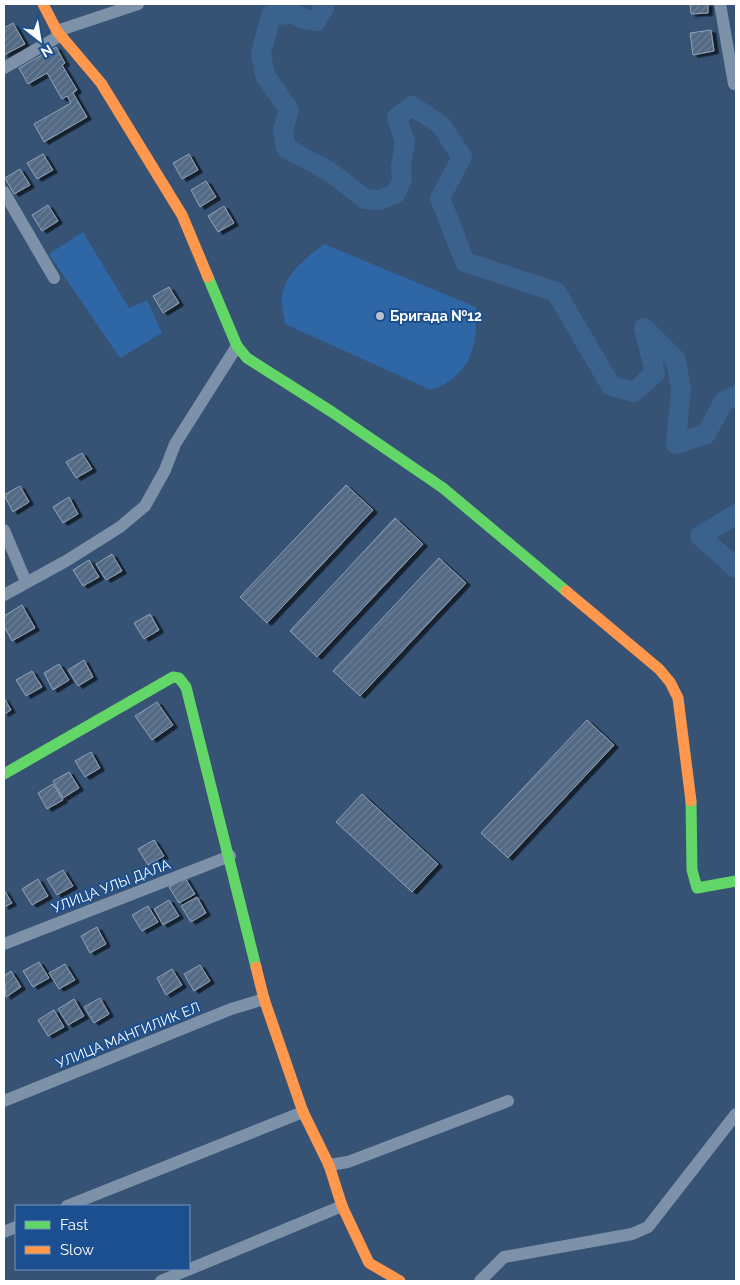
<svg xmlns="http://www.w3.org/2000/svg" width="740" height="1285" font-family="Raleway,sans-serif">
	<style>
		.park { fill: #2f66a5 }
		.lines { fill: none; stroke-linecap: round; stroke-linejoin: round }
		.river { stroke: #3b618d; stroke-width: 20 }
		.building { fill: url(#building-hatch); stroke: #92a2b6; filter: url(#shadow) }
		.street { stroke: #7d92a8; stroke-width: 12 }
		.fast { stroke: #63d668; stroke-width: 11 }
		.slow { stroke: #ff974d; stroke-width: 11 }
		.poi-dot { fill: #b9c2ce; stroke: #1b4f8f; stroke-width: 2 }
		.labels { text-anchor: middle; dominant-baseline: central; stroke-width: 4; stroke-linejoin: round; paint-order: stroke }
		.poi-label { font-size: 14px; font-weight: bold; fill: #fff; stroke: #1b4f8f; text-anchor: start }
		.street-label { font-size: 14px; fill: #fff; stroke: #1b4f8f }
	</style>
	<defs>
		<pattern id="building-hatch" width="6" height="6" patternUnits="userSpaceOnUse" patternTransform="scale(1.25)"><rect width="6" height="6" fill="#526984"/><path d="M-1 1l2-2M0 6l6-6M5 7l2-2" fill="none" stroke="#6c8096"/></pattern>
		<filter id="shadow"><feDropShadow dx="4.5" dy="2.5" stdDeviation="0" flood-color="#0009"/></filter>
	</defs>
	<rect width="100%" height="100%" fill="#365274"/>
	<!-- park -->
	<path class="park" d="M83,232L129,308L147,300L162,333L120,358L49,254Z
		M324,244L476,307C477,347 472,375 431,390L285,324C284,316 281,305 282,296C286,272 306,258 324,244Z"/>
	<g class="lines">
		<!-- river -->
		<path class="river" d="M322,4L324,9L316,21L304,19L295,14L271,15L261,54L265,75L289,110L283,130L286,148L330,172L365,199L380,200L395,194L402,180L401,167L405,142L397,117L412,106L441,125L462,157L440,198L465,262L556,292L611,386L634,392L655,373L644,328L676,360L681,389L676,444L706,434L724,401L736,396
			M736,514L700,536L736,568"/>
	</g>
	<!-- building -->
	<path class="building" d="M690,4H708V13L691,14Z
		M13,23L25,44L4,55V28Z
		M711,30L714,51L693,55L690,33Z
		M56,47L65,63L62,65L77,90L73,93L87,117L44,142L34,124L71,103L67,96L62,99L47,73L28,84L19,68Z
		M43,154L53,170L37,179L27,163Z
		M189,154L198,170L182,179L173,163Z
		M20,169L30,185L14,194L5,178Z
		M206,181L216,197L200,207L191,190Z
		M48,205L58,221L42,231L32,215Z
		M224,206L234,223L218,232L208,216Z
		M169,287L179,303L163,313L153,296Z
		M82,453L92,469L76,478L66,462Z
		M346,485L373,510L267,623L240,597Z
		M20,486L29,502L13,512L4,495Z
		M69,497L78,514L63,523L53,507Z
		M395,518L423,544L317,657L290,631Z
		M112,554L122,571L106,580L96,564Z
		M439,558L466,583L360,696L333,671Z
		M89,560L99,577L83,586L73,570Z
		M22,605L35,628L12,641L4,626V616Z
		M150,614L159,630L144,639L134,623Z
		M84,660L93,677L78,686L68,670Z
		M59,664L69,680L53,690L44,673Z
		M32,671L42,687L26,696L16,680Z
		M4,698L11,710L4,714Z
		M157,702L173,725L152,740L135,716Z
		M587,720L614,745L508,858L481,833Z
		M91,752L100,768L85,777L75,761Z
		M69,772L79,788L63,798L53,781Z
		M53,784L63,800L47,809L38,793Z
		M362,794L438,864L412,892L336,822Z
		M154,840L164,856L148,865L138,849Z
		M63,870L73,886L57,895L47,879Z
		M185,878L195,894L179,903L169,887Z
		M38,879L48,896L32,905L22,889Z
		M4,890L12,903L4,907Z
		M197,897L206,913L191,922L181,906Z
		M169,900L179,916L163,925L154,909Z
		M148,906L158,922L142,931L132,915Z
		M97,927L106,944L90,953L81,936Z
		M39,962L49,978L33,987L23,971Z
		M65,964L75,980L59,989L49,973Z
		M200,965L210,981L194,991L184,974Z
		M172,969L182,985L166,995L157,978Z
		M11,971L21,987L6,997L4,976Z
		M100,998L109,1014L94,1023L84,1007Z
		M74,999L84,1016L68,1025L58,1009Z
		M54,1010L64,1027L48,1036L38,1020Z"/>
	<g class="lines">
		<!-- street -->
		<path class="street" d="M720,4L734,84L736,83
			M57,31L138,4
			M4,68L61,35
			M4,192L54,278
			M4,530L26,582
			M4,595L66,561L120,527L145,506L165,470L175,444L237,346
			M4,944L230,856
			M4,1101L231,1009L264,999
			M329,1165L348,1162L508,1101
			M67,1206L303,1112
			M4,1232L16,1227
			M161,1281L342,1206
			M480,1281L504,1257L632,1234L648,1227L736,1114"/>
		<!-- fast -->
		<path class="fast" d="M208,277L237,346L247,358L332,412L443,488L566,591
			M4,774L173,677L179,678L186,687L256,967
			M691,801L692,870L697,888L736,881"/>
		<!-- slow -->
		<path class="slow" d="M43,4L57,31L101,83L182,215L208,277
			M566,591L659,669L670,682L678,698L691,801
			M256,967L264,999L303,1112L329,1165L342,1206L369,1263L400,1281"/>
	</g>
	<!-- markers -->
	<circle class="poi-dot" cx="380" cy="316" r="5"/>
	<g class="labels">
		<!-- poi labels -->
		<g class="poi-label">
			<text x="390" y="316">Бригада №12</text>
		</g>
		<!-- street labels -->
		<g class="street-label">
			<text transform="translate(111 886) rotate(-21)">УЛИЦА УЛЫ ДАЛА</text>
			<text transform="translate(128 1035) rotate(-22)">УЛИЦА МАНГИЛИК ЕЛ</text>
		</g>
	</g>
	<!-- border -->
	<rect width="740" height="1285" fill="none" stroke="#ffffff" stroke-width="10"/>
	<!-- legend -->
	<rect x="15" y="1205" width="175" height="65" fill="#1b4f8f" stroke="#7695bc"/>
	<rect x="25" y="1221" width="25" height="8" fill="#63d668" stroke="#7695bc"/>
	<text x="60" y="1230" font-size="15" fill="#ffffff">Fast</text>
	<rect x="25" y="1246" width="25" height="8" fill="#ff974d" stroke="#7695bc"/>
	<text x="60" y="1255" font-size="15" fill="#ffffff">Slow</text>
	<!-- north arrow -->
	<g transform="translate(40 40) rotate(149)" stroke="#1b4f8f" stroke-width="4" paint-order="stroke">
	<path d="M0-4L9 19L0 12L-9 19Z" fill="#ffffff"/>
	<text y="-8" font-size="14" font-weight="bold" text-anchor="middle" fill="#ffffff">N</text>
	</g>
</svg>
